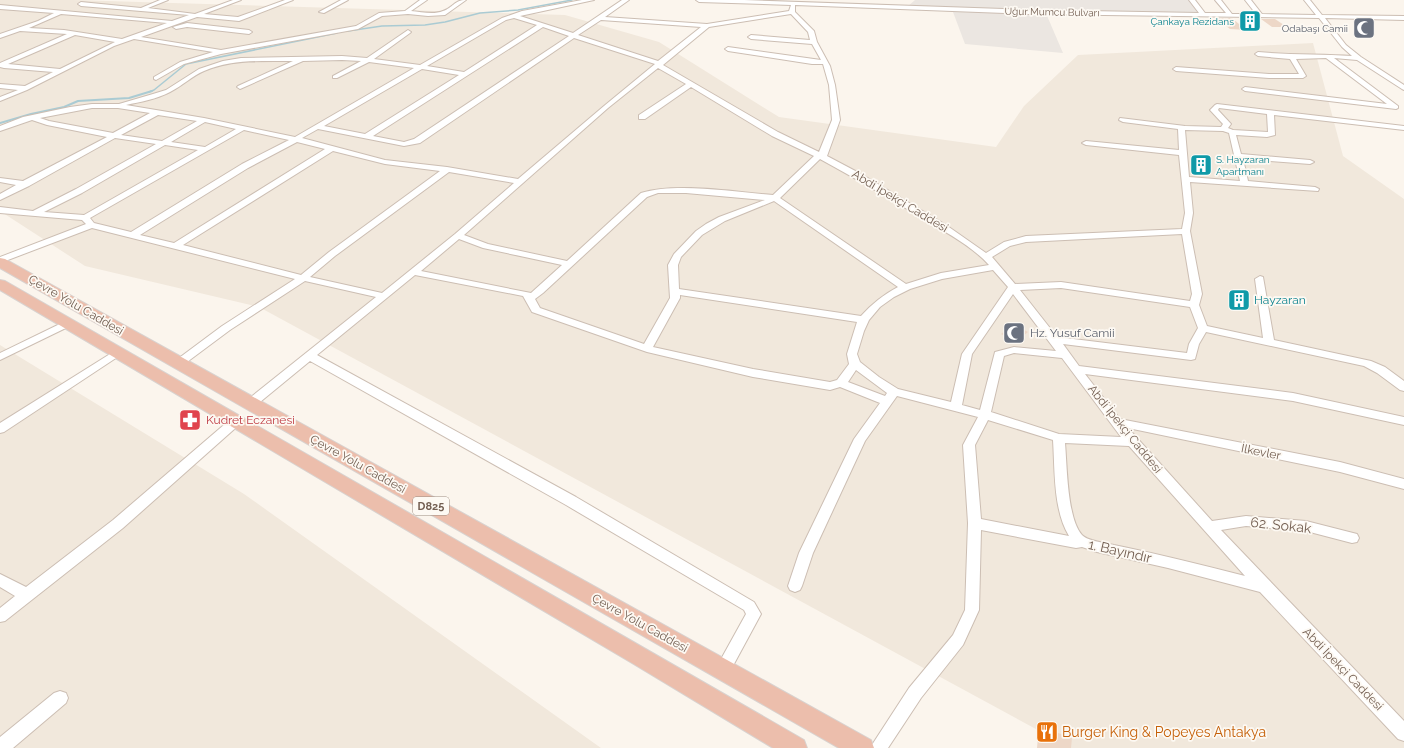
<svg xmlns="http://www.w3.org/2000/svg" width="1404" height="748" font-family="Raleway,sans-serif">
	<style>
		.residential { fill: #f1e8dc }
		.industrial { fill: #ebe6e1 }
		.lines { fill: none; stroke-linecap: round; stroke-linejoin: round }
		.stream-far1 { stroke: #aacbd3; stroke-width: 1.5 }
		.stream { stroke: #aacbd3; stroke-width: 2 }
		.building { fill: #edd7c7 }
		.minor-casing { stroke: #ccbeb3; stroke-width: 2 }
		.highway-casing { stroke: #d8d2cf; stroke-width: 2 }
		.minor { fill: #fff; fill-rule: evenodd }
		.highway { fill: #ecbeac; fill-rule: evenodd }
		.labels { text-anchor: middle; dominant-baseline: central; stroke-width: 3.5; stroke-linejoin: round; paint-order: stroke }
		.far-street-label { font-size: 10px; fill: #735f52; stroke: #fdf9f3 }
		.far-culture-label { font-size: 10px; fill: #0d838f; stroke: #fdf9f3; text-anchor: end }
		.far-worship-label { font-size: 10px; fill: #5b616d; stroke: #fdf9f3; text-anchor: end }
		.shield { fill: #fdf9f3; stroke: #9c8d82; stroke-width: 1 }
		.shield-label { font-size: 11px; font-weight: bold; fill: #735f52 }
		.street-label { font-size: 12px; fill: #735f52; stroke: #fdf9f3 }
		.culture-label { font-size: 12px; fill: #0d838f; stroke: #fdf9f3; text-anchor: start }
		.worship-label { font-size: 12px; fill: #5b616d; stroke: #fdf9f3; text-anchor: start }
		.health-label { font-size: 12px; fill: #be3a42; stroke: #fdf9f3; text-anchor: start }
		.near-street-label { font-size: 14px; fill: #735f52; stroke: #fdf9f3 }
		.near-food-label { font-size: 14px; fill: #c56008; stroke: #fdf9f3; text-anchor: start }
	</style>
	<rect width="100%" height="100%" fill="#fbf5ed"/>
	<!-- residential -->
	<path class="residential" d="M0,0H73L565,15L659,42L779,117L996,147L1024,106L1078,55L1313,43L1343,156L1404,199V748H1071L259,307L85,266L0,211Z
		M0,345L244,494L601,748H0Z"/>
	<!-- industrial -->
	<path class="industrial" d="M915,0H1191L1200,14L1045,11L1063,53L965,44L953,12L907,7Z"/>
	<g class="lines">
		<!-- stream-far1 -->
		<path class="stream-far1" d="M348,31L382,26L425,25L445,22L480,13L518,10L572,0
			M149,92L154,90L186,64L337,33"/>
		<!-- stream -->
		<path class="stream" d="M0,123L31,114L64,107L78,101L129,98L152,91"/>
	</g>
	<!-- building -->
	<path class="building" d="M1216,18H1232L1246,30L1230,29Z
		M1261,19H1275L1287,27H1272Z
		M1192,160L1209,163L1210,171L1193,168Z
		M1230,293L1247,297L1248,306L1231,302Z
		M1013,324L1028,332L1016,342L1001,334Z
		M1039,726L1072,738L1071,748H1037Z"/>
	<g class="lines">
		<!-- minor casing -->
		<g class="minor-casing">
			<path id="minor" d="M160,0H168L148,8L195,14L233,0H241L204,14L238,17L285,0H293L239,21L197,17L141,37L221,50L356,26L379,13L405,11L420,0H427L411,11C421,12 434,15 443,11C453,8 454,0 466,0L445,15L428,16L408,14L382,16L358,29L221,54L184,64L156,80L154,79V77L180,62L213,52L134,39L114,46L27,90L0,101V97L18,90L0,88V84L25,86L53,72L4,68L0,67V63L67,34L20,31L0,38V34L38,21L54,13L0,9V5L172,21L189,15L81,6L78,4L81,2L141,8ZM61,14L167,23L122,39L64,30L29,28ZM75,35L115,42L60,69L8,64Z
				M341,0H348L324,13L319,12Z
				M582,0H594L520,16L573,33L622,0H629L605,17L707,24L789,11L791,5L699,2L696,0H744L1030,10L1199,13L1189,0H1195L1205,13H1226L1215,0H1221L1232,14H1256L1245,0H1251L1262,14L1316,15L1304,0H1310L1322,15L1404,16V20L1325,18L1346,45L1361,57L1404,85V90L1402,89L1357,60L1334,58L1398,106V108L1396,109L1245,91L1242,89L1245,87L1387,104L1326,58L1296,59L1306,76L1303,78H1269L1176,71L1173,69L1176,67L1269,74H1299L1290,59L1258,56L1255,54L1258,52C1290,55 1321,54 1352,56L1342,47L1319,18L1030,14L795,5V12L814,31L817,42L830,66L835,85L840,120L827,156L861,174L946,225L986,253L1004,242L1026,236L1182,229L1185,213L1179,155L1086,145L1082,143L1086,141L1179,150L1178,129L1123,122L1119,120L1120,118L1185,126L1221,127L1223,124L1210,110L1215,105L1217,104L1404,126V130L1274,115L1275,135L1267,137L1236,135L1241,154L1310,160L1314,162L1310,164L1243,159L1248,181L1315,187L1319,189L1318,191L1190,182L1193,213L1190,231L1202,294L1199,305L1207,326L1263,338L1255,279L1260,276L1263,277L1274,340L1371,361L1385,367L1404,381V391L1400,390L1377,373L1364,366L1206,332L1199,344L1195,359L1191,360L1063,344L1079,366L1293,393L1404,417V425L1293,401L1085,374L1120,419L1340,462L1404,479V489L1340,472L1128,428L1212,521L1246,516L1306,521L1357,534L1359,538L1357,542L1352,543L1306,531L1246,526L1221,530L1404,721V741L1398,739L1260,592L1168,568L1097,552L1082,547L1076,548L981,530L979,610L963,645L921,698L888,748H870L909,688L953,635L965,610L968,523L963,445L978,417L897,396L865,441L813,553L802,586L800,590L795,592L790,590L788,586L799,553L854,439L880,403L840,387L830,390L753,377L647,352L532,312L523,296L415,275L317,355L576,497L754,602L761,614L728,675L723,677L718,675L715,670L746,614L744,610L566,505L310,361L254,407H246L244,404L246,401L376,297L305,281L230,330L183,365H175L174,363L175,361L222,326L295,279L92,228L0,263V257L86,224L82,220L0,213V207L33,211L76,189L156,144L115,138L29,186L0,200V194L16,185L0,182V178L23,181L107,137L47,125L32,120L0,131V126L23,117L70,107L92,104H119L153,94L166,90L199,69L223,61L241,58L342,56L367,58L408,30L411,32L410,33L374,59L420,65L502,18L522,11ZM791,14L808,32L810,40L751,35L748,37L751,39L812,44L821,60L728,47L725,49L728,51L812,64H823L829,85L832,120L819,152L778,132L663,65L709,27ZM514,18L537,25L464,72L427,66L506,20ZM601,20L701,27L658,61L578,35ZM543,27L569,36L414,139L404,142L373,136ZM574,38L655,64L604,106L518,179L447,167L385,160L302,138L318,129L404,146L420,143ZM342,60L361,61L333,76V78H337L369,62L414,68L295,137L204,118L126,105C140,102 157,99 170,92C182,86 192,76 204,71C232,59 263,61 293,61L238,86L237,87L240,89L303,61ZM658,68L686,84L639,115V119H645L691,87L772,136L814,156L773,195C734,192 677,182 641,193L567,261L488,244L464,235L608,108ZM422,69L459,75L365,134L324,126ZM92,108H118L150,113L113,133L49,121L40,118ZM1219,108L1267,114L1268,132L1233,130L1228,128L1231,124L1218,110ZM158,115L197,121L162,141L121,135ZM205,122L236,129L205,147L171,142ZM244,130L289,140L242,164L131,232L94,223L90,218ZM1185,130L1223,131L1229,133L1240,181L1189,177ZM297,142L325,149L174,243L140,235L248,168ZM165,145L198,150L84,215L44,212L82,193ZM333,151L385,164L440,171L329,252L301,275L183,245ZM820,159C855,178 889,198 924,219C945,232 972,246 989,265L941,273L906,284L780,198ZM449,172L514,183L455,234L382,293L310,277L335,256ZM658,193H686L765,200L719,217L706,224L696,231L674,254L668,265L670,298L644,344L540,308L535,299L543,293L647,197ZM774,201L898,287C883,295 872,304 861,316L679,289L678,265L681,257L702,235L725,221ZM1182,234L1192,294L1190,301L1061,282L1015,284L992,257L1010,246L1026,242ZM459,239L483,248L562,265L531,293L421,271ZM993,270L1008,287L962,354L951,402L898,389L879,377L860,362L857,354L864,331L869,320L880,307L894,297L910,289L942,279ZM1061,288L1190,307L1198,328L1189,344L1187,353L1057,337L1020,290ZM1013,294L1056,351L1014,347L995,352L980,410L962,405L972,354ZM680,295L857,322L847,354L849,364L837,380L830,382L753,369L653,347L680,298ZM1014,353L1062,358L1121,437L1059,434L991,412L1004,356ZM856,370L887,393L885,396L848,382ZM988,420L1053,440C1055,470 1053,510 1069,536L981,519L975,445ZM1065,443L1129,446L1245,576C1202,565 1158,554 1114,545C1106,543 1087,541 1082,535C1067,519 1067,464 1065,443Z
				M187,23L249,30L252,32L249,34L187,27L176,29L173,27Z
				M68,320L72,321L73,323L72,325L0,360V353Z
				M118,349L123,352L122,354L4,432L0,433V423Z
				M236,417L240,418L242,421L240,424L123,528L5,621L0,622V608L15,596L0,587V574L26,587L113,520L232,418Z
				M60,691L66,693L68,698L66,703L13,748H0V737L54,693Z"/>
		</g>
		<!-- highway casing -->
		<g class="highway-casing">
			<path id="highway" d="M0,258L5,259L871,740L874,748H839L0,268Z
				M0,280L5,281L804,740L807,748H773L632,663L0,290Z"/>
		</g>
		<!-- minor -->
		<use href="#minor" class="minor"/>
		<!-- highway -->
		<use href="#highway" class="highway"/>
	</g>
	<!-- icons -->
	<defs>
		<g id="building-square" transform="scale(1.15)"><rect x="-9" y="-9" width="18" height="18" rx="4" fill="#0f9aa8" stroke="#fdf9f3"/><path d="M-4-6H4V6H1V3H-1V6H-4ZM-2.5-4.3h1.7v1.8h-1.7ZM.8-4.3h1.7v1.8H.8ZM-2.5-1h1.7V.8h-1.7ZM.8-1h1.7V.8H.8Z" fill="#fff"/></g>
		<g id="mosque-square" transform="scale(1.15)"><rect x="-9" y="-9" width="18" height="18" rx="4" fill="#6b7280" stroke="#fdf9f3"/><path d="M3.5-4.9A6 6 0 1 0 3.5 4.9A5 5 0 1 1 3.5-4.9Z" fill="#fff"/></g>
		<g id="pharmacy-square" transform="scale(1.15)"><rect x="-9" y="-9" width="18" height="18" rx="4" fill="#e0444e" stroke="#fdf9f3"/><path d="M-2-6h4v4h4v4h-4v4h-4v-4h-4v-4h4Z" fill="#fff"/></g>
		<g id="restaurant-square" transform="scale(1.15)"><rect x="-9" y="-9" width="18" height="18" rx="4" fill="#e8710a" stroke="#fdf9f3"/><path d="M-5-6h1v4h1v-4h1v4h1v-4h1v5L-1.5 .5V6h-2V.5L-5-1ZM5-6V6H3V1.5H1.5Q1.5-4 5-6Z" fill="#fff"/></g>
	</defs>
	<g fill-rule="evenodd">
		<use href="#building-square" x="1250" y="21"/>
		<use href="#mosque-square" x="1364" y="28"/>
		<use href="#building-square" x="1201" y="165"/>
		<use href="#building-square" x="1239" y="300"/>
		<use href="#mosque-square" x="1014" y="333"/>
		<use href="#pharmacy-square" x="190" y="420"/>
		<use href="#restaurant-square" x="1047" y="732"/>
	</g>
	<g class="labels">
		<!-- far-street labels -->
		<g class="far-street-label">
			<text transform="translate(1052 12) rotate(1)">Uğur Mumcu Bulvarı</text>
		</g>
		<!-- far-culture labels -->
		<g class="far-culture-label">
			<text x="1234" y="21">Çankaya Rezidans</text>
			<text x="1216" y="159" text-anchor="start">S. Hayzaran<tspan x="1216" dy="12">Apartmanı</tspan></text>
		</g>
		<!-- far-worship labels -->
		<g class="far-worship-label">
			<text x="1348" y="28">Odabaşı Camii</text>
		</g>
		<!-- shield labels -->
		<rect class="shield" x="413" y="497" width="36" height="18" rx="3"/>
		<g class="shield-label">
			<text x="431" y="506">D825</text>
		</g>
		<!-- street labels -->
		<g class="street-label">
			<text transform="translate(900 201) rotate(31)">Abdi İpekçi Caddesi</text>
			<text transform="translate(76 305) rotate(30)">Çevre Yolu Caddesi</text>
			<text transform="translate(1125 429) rotate(51)">Abdi İpekçi Caddesi</text>
			<text transform="translate(1261 452) rotate(11)">İlkevler</text>
			<text transform="translate(358 464) rotate(29)">Çevre Yolu Caddesi</text>
			<text transform="translate(640 623) rotate(29)">Çevre Yolu Caddesi</text>
			<text transform="translate(1343 669) rotate(46)">Abdi İpekçi Caddesi</text>
		</g>
		<!-- culture labels -->
		<g class="culture-label">
			<text x="1254" y="300">Hayzaran</text>
		</g>
		<!-- worship labels -->
		<g class="worship-label">
			<text x="1030" y="333">Hz. Yusuf Camii</text>
		</g>
		<!-- health labels -->
		<g class="health-label">
			<text x="206" y="420">Kudret Eczanesi</text>
		</g>
		<!-- near-street labels -->
		<g class="near-street-label">
			<text transform="translate(1281 525) rotate(6)">62. Sokak</text>
			<text transform="translate(1120 551) rotate(13)">1. Bayındır</text>
		</g>
		<!-- near-food labels -->
		<g class="near-food-label">
			<text x="1062" y="732">Burger King &amp; Popeyes Antakya</text>
		</g>
	</g>
</svg>
